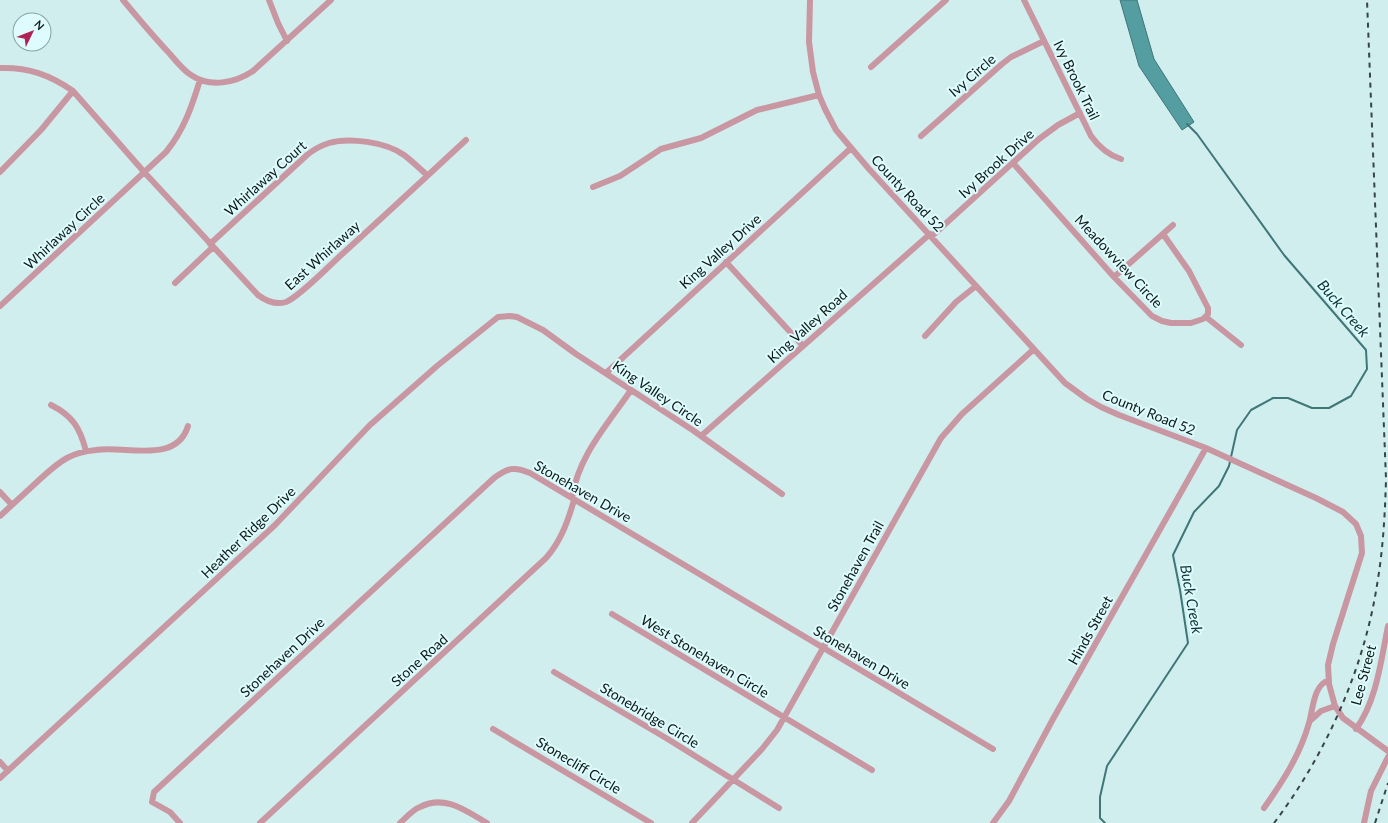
<svg xmlns="http://www.w3.org/2000/svg" width="1388" height="823" font-family="Lato,sans-serif">
	<style>
		.water { fill: #549ea1; stroke: #3f7678 }
		.lines { fill: none; stroke-linecap: round; stroke-linejoin: round }
		.stream { stroke: #3f7678; stroke-width: 2 }
		.minor { stroke: #c897a1; stroke-width: 6 }
		.rail { stroke: #374546; stroke-width: 2; stroke-dasharray: 5 5; stroke-linecap: butt }
		.labels { text-anchor: middle; dominant-baseline: central; stroke-width: 4; stroke-linejoin: round; paint-order: stroke }
		.street-label { font-size: 14px; fill: #0d1818; stroke: #defcfd }
		.water-label { font-size: 15px; font-style: italic; fill: #0d3334; stroke: #defcfd }
	</style>
	<rect width="100%" height="100%" fill="#d1eeef"/>
	<!-- water -->
	<path class="water" d="M1120,0H1137L1154,59L1194,122L1182,130L1139,66Z"/>
	<g class="lines">
		<!-- stream -->
		<path class="stream" d="M1105,823L1100,818V797L1107,766L1188,643L1180,590L1173,555L1194,512L1219,486L1229,466L1237,430L1251,410L1273,398H1288L1312,408H1329L1351,396L1367,369L1366,350L1284,255L1197,134L1187,124"/>
		<!-- minor -->
		<path class="minor" d="M123,0C138,18 153,36 170,54C176,61 183,70 191,75C210,88 235,83 253,71L331,0
			M269,0L278,23L287,41
			M810,0L809,42L813,72L819,95L825,109L836,130L869,169L1065,383L1087,399L1101,407L1119,415L1206,448L1316,498L1343,512L1356,524L1361,536L1362,553L1333,644L1328,665L1329,684L1335,706L1343,718L1388,751
			M1024,0L1091,136C1099,147 1108,155 1121,159
			M871,67L946,0
			M0,68C28,67 50,75 73,91L145,173L258,295C266,301 276,305 286,302C299,297 328,267 340,256C382,218 424,179 466,140
			M921,136L1002,64L1011,57L1044,41
			M1013,163L1114,277L1152,316L1162,321L1171,323H1191L1203,319L1208,314V308L1189,271L1163,234
			M0,172L41,130L73,91
			M593,187L620,176L661,149L701,138L757,110L819,95
			M932,236L1039,139L1058,125L1080,113
			M210,244L307,155C313,150 320,146 329,143C349,137 386,142 404,155C412,161 420,169 427,175
			M726,262L803,346
			M1114,277L1173,225
			M175,283L213,247
			M0,306L166,152C184,130 192,106 200,80
			M1206,317L1241,345
			M925,336L956,302L976,286
			M606,373L851,148
			M51,405C73,416 80,428 86,451
			M701,436L930,234
			M0,492L12,505
			M572,498C578,456 608,424 631,390
			M0,516C13,504 26,492 38,481C47,473 56,464 67,458C76,453 86,451 96,450C125,445 176,465 188,426
			M612,614L872,770
			M554,672L666,738L779,808
			M1311,720L1321,711L1335,706
			M493,729L651,823
			M1356,729C1377,700 1381,660 1388,626
			M0,762L8,771
			M0,778L275,525L370,425L437,366L498,317L510,316L517,317L543,330L576,354L694,431L782,494
			M1264,808C1283,781 1300,755 1309,723C1313,710 1313,685 1329,680
			M180,823L170,812L152,802L154,792L494,478C508,468 514,466 530,473L993,749
			M260,823L546,558C561,541 568,521 574,500
			M400,823C406,818 412,810 420,807C445,794 466,811 487,823
			M692,823L762,749L777,730L941,438L962,414L1034,349
			M993,823L1009,801L1053,719L1206,448
			M1364,823L1371,791L1388,757"/>
		<!-- rail -->
		<path class="rail" d="M1274,823C1325,756 1364,669 1377,585C1383,550 1385,515 1386,479L1367,0
			M1375,823L1388,783"/>
	</g>
	<g class="labels">
		<!-- street labels -->
		<g class="street-label">
			<text transform="translate(972 75) rotate(-41)">Ivy Circle</text>
			<text transform="translate(1077 80) rotate(64)">Ivy Brook Trail</text>
			<text transform="translate(996 163) rotate(-42)">Ivy Brook Drive</text>
			<text transform="translate(265 178) rotate(-42)">Whirlaway Court</text>
			<text transform="translate(908 193) rotate(47)">County Road 52</text>
			<text transform="translate(64 231) rotate(-43)">Whirlaway Circle</text>
			<text transform="translate(720 251) rotate(-42)">King Valley Drive</text>
			<text transform="translate(322 255) rotate(-42)">East Whirlaway</text>
			<text transform="translate(1119 261) rotate(47)">Meadowview Circle</text>
			<text transform="translate(807 326) rotate(-42)">King Valley Road</text>
			<text transform="translate(658 393) rotate(34)">King Valley Circle</text>
			<text transform="translate(1149 412) rotate(22)">County Road 52</text>
			<text transform="translate(583 491) rotate(30)">Stonehaven Drive</text>
			<text transform="translate(248 532) rotate(-44)">Heather Ridge Drive</text>
			<text transform="translate(855 566) rotate(-61)">Stonehaven Trail</text>
			<text transform="translate(1090 630) rotate(-61)">Hinds Street</text>
			<text transform="translate(705 656) rotate(31)">West Stonehaven Circle</text>
			<text transform="translate(282 657) rotate(-43)">Stonehaven Drive</text>
			<text transform="translate(862 657) rotate(31)">Stonehaven Drive</text>
			<text transform="translate(419 660) rotate(-42)">Stone Road</text>
			<text transform="translate(1363 675) rotate(-75)">Lee Street</text>
			<text transform="translate(650 715) rotate(31)">Stonebridge Circle</text>
			<text transform="translate(579 765) rotate(31)">Stonecliff Circle</text>
		</g>
		<!-- water labels -->
		<g class="water-label">
			<text transform="translate(1344 308) rotate(49)">Buck Creek</text>
			<text transform="translate(1192 599) rotate(80)">Buck Creek</text>
		</g>
	</g>
	<!-- north arrow -->
	<g transform="translate(32 32) rotate(47)"><circle r="19" fill="#defcfd" stroke="#8aa1a1"/>
	<path d="M0-3L7 15L0 10L-7 15Z" fill="#b12256"/>
	<text y="-6" font-size="11" font-weight="bold" text-anchor="middle" fill="#0d1818">N</text>
	</g>
</svg>
